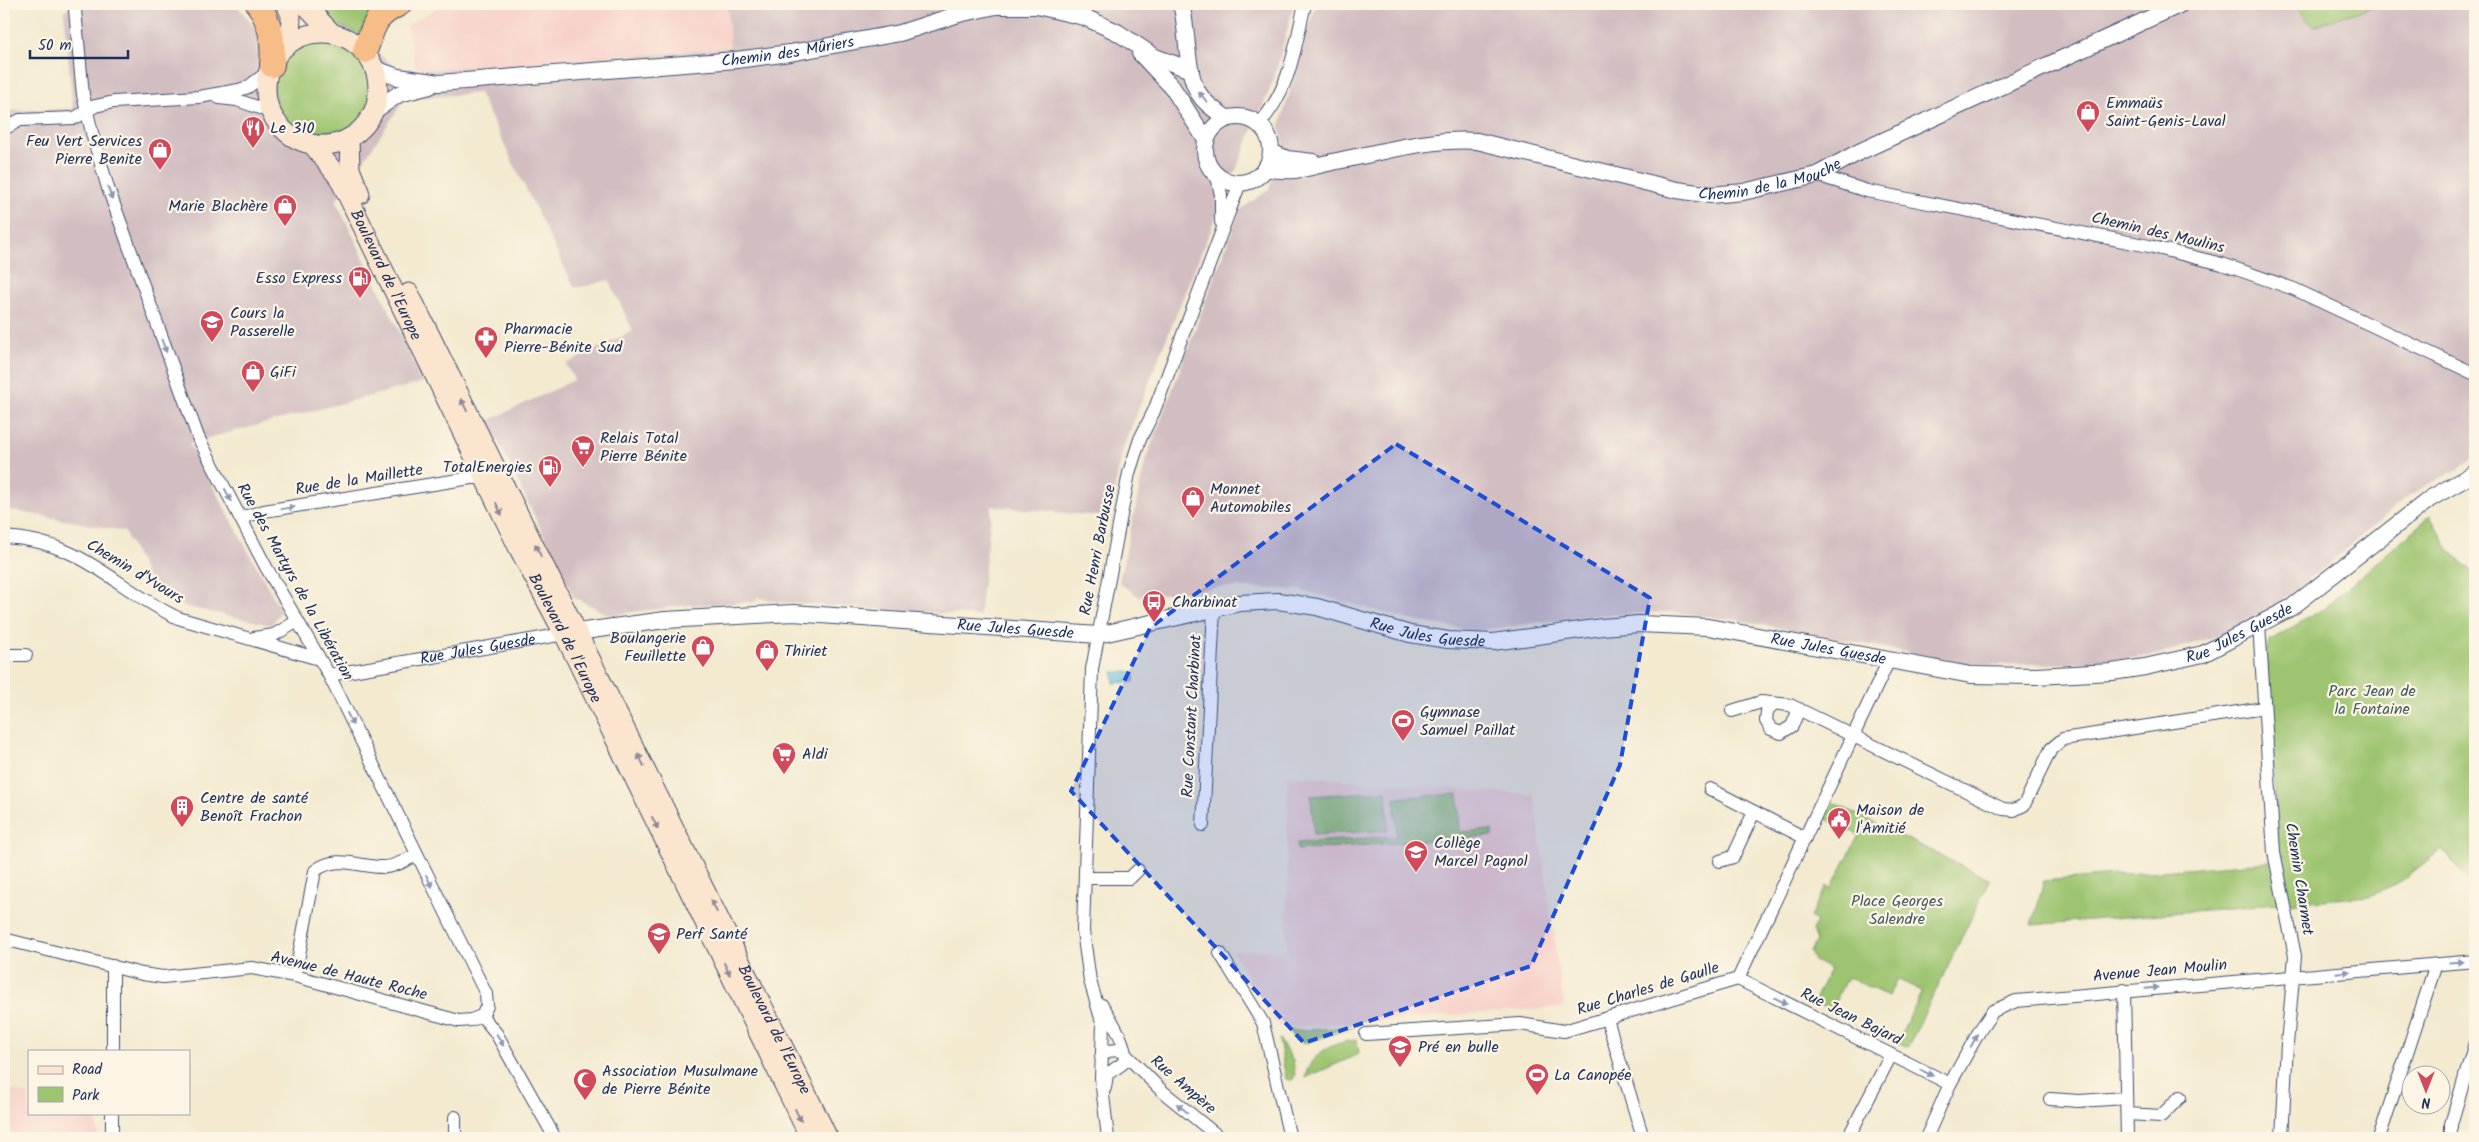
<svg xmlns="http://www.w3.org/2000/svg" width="2479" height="1142" font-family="Kalam,sans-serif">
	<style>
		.built { fill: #f7d0c9 }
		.industrial { fill: #d2bec1 }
		.green { fill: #9dc470; stroke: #5c7a67 }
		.water { fill: #61bbdf; stroke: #3e759e }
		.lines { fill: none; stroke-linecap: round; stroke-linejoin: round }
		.minor-casing { stroke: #3b4b6f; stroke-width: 14 }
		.tertiary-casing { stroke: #3b4b6f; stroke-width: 18 }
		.secondary-casing { stroke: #3b4b6f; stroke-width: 21 }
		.motorway-casing { stroke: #3b4b6f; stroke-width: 26 }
		.minor { stroke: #fff; stroke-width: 12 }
		.tertiary { stroke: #fff; stroke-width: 16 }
		.secondary { stroke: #fce5cf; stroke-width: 19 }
		.motorway { stroke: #f7bd88; stroke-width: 24 }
		.oneway { fill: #8d97ae }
		.oneway2 { fill: #8c8a96 }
		.marked { fill: #1d4ed8; fill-opacity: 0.2; stroke: #1d4ed8; stroke-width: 4; stroke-dasharray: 10 6; stroke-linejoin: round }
		.labels { text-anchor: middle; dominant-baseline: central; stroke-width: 4.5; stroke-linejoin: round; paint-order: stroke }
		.street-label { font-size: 16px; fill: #1b2f5e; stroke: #fcf5e5 }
		.poi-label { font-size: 16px; fill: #1b2f5e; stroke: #fcf5e5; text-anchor: start }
		.park-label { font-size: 16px; fill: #425c63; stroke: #fcf5e5 }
	</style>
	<rect width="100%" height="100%" fill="#fcf5e5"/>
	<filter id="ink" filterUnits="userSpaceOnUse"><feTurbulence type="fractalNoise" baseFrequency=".02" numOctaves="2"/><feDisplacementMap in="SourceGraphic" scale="10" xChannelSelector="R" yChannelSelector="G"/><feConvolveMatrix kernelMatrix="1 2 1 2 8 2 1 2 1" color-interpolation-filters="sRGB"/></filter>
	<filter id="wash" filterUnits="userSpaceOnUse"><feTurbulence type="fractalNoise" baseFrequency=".0096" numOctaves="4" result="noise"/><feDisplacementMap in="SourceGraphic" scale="20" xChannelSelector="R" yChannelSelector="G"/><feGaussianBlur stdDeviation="1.12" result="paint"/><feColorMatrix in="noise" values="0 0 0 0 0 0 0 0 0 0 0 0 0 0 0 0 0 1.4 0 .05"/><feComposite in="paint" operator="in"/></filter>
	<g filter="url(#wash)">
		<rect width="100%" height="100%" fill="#f3ead0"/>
		<!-- built -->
		<path class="built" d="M444,4H727L730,48L545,63L416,70L407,26Z
			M1287,775L1534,795L1564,1007L1285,1028L1273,1021L1233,951L1287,950Z
			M4,1088L29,1095V1113H97L98,1138H4Z"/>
		<!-- industrial -->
		<path class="industrial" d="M76,4H235L265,37L327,20L354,33L393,66L416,70L545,63L730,48L727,4H1294L1274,79L1193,272L1123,448L1109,517L992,506L979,616L778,602L757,597L756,602L687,605L609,615L574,597L488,421L574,380L566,364L633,331L609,280L582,287H574L479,93L405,99L336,201L424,382L189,443L281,611L271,625L183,606L147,576L124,531L4,509V111L73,109L64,11Z
			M1316,4H2293L2313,26L2381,4H2475V459L2408,496L2326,566L2281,601L2221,635L2156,655L2095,663L1974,665L1732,619L1672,612L1596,615L1475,631L1415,621L1300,590L1220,587L1140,597L1119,583L1145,462L1240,210L1269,189L1284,142L1279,128Z"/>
		<!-- green -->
		<path class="green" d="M310,4L345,7L381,4L359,34L327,20Z
			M2293,4H2381L2313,26Z
			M274 88a49 49 0 1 1 98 0a49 49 0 1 1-98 0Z
			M2430,516L2448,548L2475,574V881H2469L2442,849L2396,885L2369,896L2032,925L2044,881L2279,861L2266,652L2269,641L2323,609Z
			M1386,791L1388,830L1314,835L1311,796Z
			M1458,794L1460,832L1492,830V836L1297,850V843L1397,836L1395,798Z
			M1832,802L1990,880L1908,1047L1897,1042L1922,991L1897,979L1888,996L1847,977L1831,1010L1814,1002L1830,969L1814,961L1810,952L1816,941L1812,930L1817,921L1810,917L1826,886L1831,888L1859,835L1824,818Z
			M1354,1027L1306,1043L1295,1040L1288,1031Z
			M1279,1039L1293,1061L1295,1076L1292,1080L1286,1079Z
			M1357,1040L1359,1054L1305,1078C1310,1053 1333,1042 1357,1040Z"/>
		<!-- water -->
		<path class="water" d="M1113,672H1135L1134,682L1114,683Z"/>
	</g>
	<g filter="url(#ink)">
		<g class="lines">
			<!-- minor casing -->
			<g class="minor-casing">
				<g id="minor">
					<path d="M75,10L83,95L93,137L108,188L198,437L266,567L329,675L486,994L487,1006L482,1016L496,1033L555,1138"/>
					<path d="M219,98L237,100L271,112"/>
					<path d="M1259,124C1290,91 1295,46 1305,4"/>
					<path d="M4,129L20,120L75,118L95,106L114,102L199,97L239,90L248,87L269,71"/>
					<path d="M1817,175L1867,191L2149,246L2222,264L2294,289L2475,374"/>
					<path d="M1217,176L1221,195V222"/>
					<path d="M240,518L264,511L471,478H485"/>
					<path d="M4,537C83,541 113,587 178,618L319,659"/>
					<path d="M2259,625L2274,852L2295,956L2287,1044L2282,1138"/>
					<path d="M254,638L274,635L296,622"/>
					<path d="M4,655H26"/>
					<path id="s1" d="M329,675L570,633"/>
					<path d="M1773,704L1767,711L1766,721L1771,729L1781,733L1792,726L1799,709"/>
					<path d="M1732,711L1761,702L1790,705L2003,809L2014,810L2024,805L2051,749L2063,739L2264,708"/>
					<path d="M1710,789L1805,838"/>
					<path d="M1203,825L1214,609"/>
					<path d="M1720,861L1733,857L1754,812"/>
					<path d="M1085,878H1130L1138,870"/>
					<path d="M4,939L142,974L163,977L252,968L295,976L459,1021L471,1020L482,1016"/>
					<path d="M1220,953L1263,1023L1290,1138"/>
					<path d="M295,976L315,871C336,854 359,867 383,867C394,868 407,859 417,855"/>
					<path d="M1738,979L1950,1084"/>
					<path d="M2124,990L2127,1138"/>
					<path d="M1102,1005C1109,1016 1132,1051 1123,1063C1119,1067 1111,1071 1107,1074L1105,1088"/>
					<path d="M1607,1019L1643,1138"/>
					<path d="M1366,1034L1520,1024L1564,1031L1738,979L1889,660"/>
					<path d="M113,1051V966"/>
					<path d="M1101,1057L1108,1051L1118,1050L1126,1055L1162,1091L1220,1138"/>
					<path d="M2050,1099L2079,1101L2126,1098"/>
					<path d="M2127,1114L2161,1116L2180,1097"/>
					<path d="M455,1117V1138"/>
					<path d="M1849,1136L1891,1055"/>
					<path d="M112,1138V1113"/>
					<path d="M1108,1138L1101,1078L1103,1025L1090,981L1083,931L1092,669L1129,473L1140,439L1154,411L1240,183"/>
					<path d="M1926,1138L1950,1084L1980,1030L1993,1011L2016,1001L2475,961"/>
					<path d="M2379,1138L2436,964"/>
					<path d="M2451,1138V1124L2475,1043"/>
				</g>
			</g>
			<!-- tertiary casing -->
			<g class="tertiary-casing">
				<g id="tertiary">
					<path d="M1181,4C1189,31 1184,76 1202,98C1208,106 1218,112 1226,118"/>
					<path d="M1140,53L1172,87L1206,140"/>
					<path id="s2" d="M375,69L398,77L439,83L736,60L790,53L900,33L959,14L996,6H1037L1084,17L1117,32L1155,57L1191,70"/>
					<path d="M375,110L399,94L430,86"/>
					<circle cx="1238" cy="150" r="33"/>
					<path d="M1271,152L1287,159L1313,162"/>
					<path id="s3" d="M1265,168C1296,174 1308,167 1337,161C1383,152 1430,138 1477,141L1677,190L1711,195L1743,192L1817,175L1859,152L2181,4"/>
					<path id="s4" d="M577,632L665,620L793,613L1098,635L1240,603L1278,601L1317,607L1410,634L1448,640L1493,642L1602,627L1639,624L1708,627L1971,675L2036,676L2112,672L2145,667L2203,654L2292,607L2431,498L2475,473"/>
				</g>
			</g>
			<!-- secondary casing -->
			<g class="secondary-casing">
				<g id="secondary">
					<path d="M286,4L291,15L290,43"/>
					<path d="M304,4L333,34"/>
					<circle cx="322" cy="89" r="56"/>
					<path d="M349,138L350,169L360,194"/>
					<path id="s5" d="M312,144L339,178L518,547L564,634L810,1138"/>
					<path id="s6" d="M409,293C516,509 625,725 731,943C763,1008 797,1072 828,1138"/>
				</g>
			</g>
			<!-- motorway casing -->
			<g class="motorway-casing">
				<path id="motorway" d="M258,4C271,24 274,40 272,65
					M365,51C374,26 373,17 399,4"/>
			</g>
			<!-- minor -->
			<use href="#minor" class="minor"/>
			<!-- tertiary -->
			<use href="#tertiary" class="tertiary"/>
			<!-- secondary -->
			<use href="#secondary" class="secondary"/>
			<!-- motorway -->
			<use href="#motorway" class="motorway"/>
		</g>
		<!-- one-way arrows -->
		<defs><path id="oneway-solid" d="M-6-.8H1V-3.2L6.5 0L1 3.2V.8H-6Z" transform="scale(1.25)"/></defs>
		<g class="oneway">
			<use href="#oneway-solid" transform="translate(1203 97) rotate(-129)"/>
			<use href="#oneway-solid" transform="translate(110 193) rotate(70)"/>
			<use href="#oneway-solid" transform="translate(164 346) rotate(69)"/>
			<use href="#oneway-solid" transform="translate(228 495) rotate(63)"/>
			<use href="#oneway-solid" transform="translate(288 508) rotate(-9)"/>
			<use href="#oneway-solid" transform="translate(350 719) rotate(64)"/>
			<use href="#oneway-solid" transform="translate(429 881) rotate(64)"/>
			<use href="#oneway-solid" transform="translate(2456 962) rotate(-4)"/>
			<use href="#oneway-solid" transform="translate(2343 972) rotate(-5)"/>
			<use href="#oneway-solid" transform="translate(2152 988) rotate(-5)"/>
			<use href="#oneway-solid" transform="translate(1781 1001) rotate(26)"/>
			<use href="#oneway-solid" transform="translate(500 1040) rotate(60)"/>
			<use href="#oneway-solid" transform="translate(1974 1041) rotate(-61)"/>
			<use href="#oneway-solid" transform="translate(1927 1073) rotate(26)"/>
			<use href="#oneway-solid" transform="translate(1182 1108) rotate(-141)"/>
		</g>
		<g class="oneway2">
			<use href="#oneway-solid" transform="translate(464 405) rotate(-116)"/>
			<use href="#oneway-solid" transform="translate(499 509) rotate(64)"/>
			<use href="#oneway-solid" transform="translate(538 550) rotate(-115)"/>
			<use href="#oneway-solid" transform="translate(641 760) rotate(-117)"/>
			<use href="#oneway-solid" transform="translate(655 823) rotate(64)"/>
			<use href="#oneway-solid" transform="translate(714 906) rotate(-115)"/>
			<use href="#oneway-solid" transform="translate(727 969) rotate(64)"/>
			<use href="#oneway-solid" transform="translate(798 1115) rotate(64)"/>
		</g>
	</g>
	<!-- marked area -->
	<path class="marked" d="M1396,444L1650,598L1620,765L1531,966L1304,1043L1071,791L1150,628Z"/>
	<!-- icons -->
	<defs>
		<g id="shop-pin" transform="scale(1.25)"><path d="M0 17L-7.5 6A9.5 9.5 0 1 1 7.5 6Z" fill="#d1495b" stroke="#fcf5e5"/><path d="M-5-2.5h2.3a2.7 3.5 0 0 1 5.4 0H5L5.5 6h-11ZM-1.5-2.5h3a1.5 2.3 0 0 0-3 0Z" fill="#fff"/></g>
		<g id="restaurant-pin" transform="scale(1.25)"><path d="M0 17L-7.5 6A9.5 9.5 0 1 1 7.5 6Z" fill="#d1495b" stroke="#fcf5e5"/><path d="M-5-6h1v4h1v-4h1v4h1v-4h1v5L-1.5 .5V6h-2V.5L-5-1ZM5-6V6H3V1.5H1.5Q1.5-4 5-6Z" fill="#fff"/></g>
		<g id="fuel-pin" transform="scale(1.25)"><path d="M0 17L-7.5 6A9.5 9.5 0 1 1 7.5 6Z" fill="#d1495b" stroke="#fcf5e5"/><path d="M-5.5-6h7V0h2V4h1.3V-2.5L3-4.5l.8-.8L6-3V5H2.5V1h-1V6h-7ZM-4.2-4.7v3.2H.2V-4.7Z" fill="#fff"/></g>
		<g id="school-pin" transform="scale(1.25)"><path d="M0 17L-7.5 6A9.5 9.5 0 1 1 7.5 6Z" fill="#d1495b" stroke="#fcf5e5"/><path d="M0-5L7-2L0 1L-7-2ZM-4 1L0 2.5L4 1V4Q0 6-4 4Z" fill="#fff"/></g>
		<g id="pharmacy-pin" transform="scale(1.25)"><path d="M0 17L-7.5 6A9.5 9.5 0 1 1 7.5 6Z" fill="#d1495b" stroke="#fcf5e5"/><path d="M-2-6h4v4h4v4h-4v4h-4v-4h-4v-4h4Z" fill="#fff"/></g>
		<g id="supermarket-pin" transform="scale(1.25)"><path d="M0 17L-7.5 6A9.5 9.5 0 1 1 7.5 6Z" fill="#d1495b" stroke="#fcf5e5"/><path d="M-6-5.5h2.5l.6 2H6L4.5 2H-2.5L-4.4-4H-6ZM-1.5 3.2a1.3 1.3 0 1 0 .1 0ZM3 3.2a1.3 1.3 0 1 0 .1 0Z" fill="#fff"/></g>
		<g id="bus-pin" transform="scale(1.25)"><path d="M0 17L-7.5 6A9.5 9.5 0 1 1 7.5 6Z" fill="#d1495b" stroke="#fcf5e5"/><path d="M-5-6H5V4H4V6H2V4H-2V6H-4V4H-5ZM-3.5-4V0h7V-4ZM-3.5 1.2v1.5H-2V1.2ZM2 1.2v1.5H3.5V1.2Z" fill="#fff"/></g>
		<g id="stadium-pin" transform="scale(1.25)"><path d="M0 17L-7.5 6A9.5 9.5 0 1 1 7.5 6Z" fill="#d1495b" stroke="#fcf5e5"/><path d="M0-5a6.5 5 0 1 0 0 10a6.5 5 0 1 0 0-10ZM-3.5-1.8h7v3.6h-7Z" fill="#fff"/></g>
		<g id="building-pin" transform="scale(1.25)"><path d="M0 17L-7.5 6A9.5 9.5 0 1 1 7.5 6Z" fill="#d1495b" stroke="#fcf5e5"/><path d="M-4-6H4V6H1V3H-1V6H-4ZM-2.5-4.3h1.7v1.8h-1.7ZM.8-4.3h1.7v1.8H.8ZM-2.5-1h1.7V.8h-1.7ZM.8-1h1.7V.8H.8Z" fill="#fff"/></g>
		<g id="civic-pin" transform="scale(1.25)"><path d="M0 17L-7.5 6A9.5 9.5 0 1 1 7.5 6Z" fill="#d1495b" stroke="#fcf5e5"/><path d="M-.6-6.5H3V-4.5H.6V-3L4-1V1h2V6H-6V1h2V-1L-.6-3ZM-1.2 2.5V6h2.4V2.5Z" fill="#fff"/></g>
		<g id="university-pin" transform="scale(1.25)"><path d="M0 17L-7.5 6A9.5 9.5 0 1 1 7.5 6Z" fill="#d1495b" stroke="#fcf5e5"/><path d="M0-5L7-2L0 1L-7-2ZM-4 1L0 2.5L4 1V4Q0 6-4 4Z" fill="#fff"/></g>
		<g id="mosque-pin" transform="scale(1.25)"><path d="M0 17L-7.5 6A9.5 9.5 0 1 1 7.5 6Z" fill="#d1495b" stroke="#fcf5e5"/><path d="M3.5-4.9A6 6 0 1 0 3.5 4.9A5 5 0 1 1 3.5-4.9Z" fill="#fff"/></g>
	</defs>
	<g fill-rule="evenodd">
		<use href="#shop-pin" x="2088" y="112"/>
		<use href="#restaurant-pin" x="253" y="128"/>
		<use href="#shop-pin" x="160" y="150"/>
		<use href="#shop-pin" x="285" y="206"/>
		<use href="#fuel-pin" x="360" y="278"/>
		<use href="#school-pin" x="212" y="322"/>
		<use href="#pharmacy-pin" x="486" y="338"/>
		<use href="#shop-pin" x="253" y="372"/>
		<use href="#supermarket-pin" x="583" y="447"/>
		<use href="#fuel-pin" x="550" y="467"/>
		<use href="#shop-pin" x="1193" y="498"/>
		<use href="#bus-pin" x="1154" y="602"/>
		<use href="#shop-pin" x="703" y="647"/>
		<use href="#shop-pin" x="767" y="651"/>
		<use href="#stadium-pin" x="1403" y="721"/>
		<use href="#supermarket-pin" x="784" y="754"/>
		<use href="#building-pin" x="182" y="807"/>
		<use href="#civic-pin" x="1839" y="819"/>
		<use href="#school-pin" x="1416" y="852"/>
		<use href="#university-pin" x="659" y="934"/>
		<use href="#school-pin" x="1400" y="1047"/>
		<use href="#stadium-pin" x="1537" y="1075"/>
		<use href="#mosque-pin" x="585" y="1080"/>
	</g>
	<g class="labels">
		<!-- street labels -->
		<g class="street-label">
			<text stroke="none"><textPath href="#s2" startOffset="416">Chemin des Mûriers</textPath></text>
			<text stroke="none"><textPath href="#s3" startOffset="516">Chemin de la Mouche</textPath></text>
			<text transform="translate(2158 233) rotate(13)">Chemin des Moulins</text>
			<text stroke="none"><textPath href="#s5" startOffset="151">Boulevard de l'Europe</textPath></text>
			<text transform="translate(359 480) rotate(-9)">Rue de la Maillette</text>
			<text transform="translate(1098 550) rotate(-79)">Rue Henri Barbusse</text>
			<text transform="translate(135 572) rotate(31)">Chemin d'Yvours</text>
			<text transform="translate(295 582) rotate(61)">Rue des Martyrs de la Libération</text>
			<text stroke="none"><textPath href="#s4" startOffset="440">Rue Jules Guesde</textPath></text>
			<text stroke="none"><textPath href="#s4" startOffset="860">Rue Jules Guesde</textPath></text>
			<text stroke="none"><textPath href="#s4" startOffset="1685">Rue Jules Guesde</textPath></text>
			<text stroke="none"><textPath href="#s5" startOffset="556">Boulevard de l'Europe</textPath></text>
			<text stroke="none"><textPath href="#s1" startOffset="151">Rue Jules Guesde</textPath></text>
			<text stroke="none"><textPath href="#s4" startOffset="1265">Rue Jules Guesde</textPath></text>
			<text transform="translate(1192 716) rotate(-87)">Rue Constant Charbinat</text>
			<text transform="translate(2299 879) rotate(81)">Chemin Charmet</text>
			<text transform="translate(2160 971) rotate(-5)">Avenue Jean Moulin</text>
			<text transform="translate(349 976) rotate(14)">Avenue de Haute Roche</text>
			<text transform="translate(1648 989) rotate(-17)">Rue Charles de Gaulle</text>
			<text transform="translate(1851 1017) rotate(26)">Rue Jean Bajard</text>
			<text stroke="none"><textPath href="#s6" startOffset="822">Boulevard de l'Europe</textPath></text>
			<text transform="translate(1183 1085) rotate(41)">Rue Ampère</text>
		</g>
		<!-- poi labels -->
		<g class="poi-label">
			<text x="2106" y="103">Emmaüs<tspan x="2106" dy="18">Saint-Genis-Laval</tspan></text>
			<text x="270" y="128">Le 310</text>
			<text x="142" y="141" text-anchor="end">Feu Vert Services<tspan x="142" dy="18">Pierre Benite</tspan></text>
			<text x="268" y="206" text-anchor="end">Marie Blachère</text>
			<text x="342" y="278" text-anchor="end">Esso Express</text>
			<text x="230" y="313">Cours la<tspan x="230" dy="18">Passerelle</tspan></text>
			<text x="504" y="329">Pharmacie<tspan x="504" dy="18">Pierre-Bénite Sud</tspan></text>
			<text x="270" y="372">GiFi</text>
			<text x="600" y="438">Relais Total<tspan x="600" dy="18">Pierre Bénite</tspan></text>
			<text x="532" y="467" text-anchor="end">TotalEnergies</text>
			<text x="1210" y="489">Monnet<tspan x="1210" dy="18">Automobiles</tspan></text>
			<text x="1172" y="602">Charbinat</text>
			<text x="686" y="638" text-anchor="end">Boulangerie<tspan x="686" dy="18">Feuillette</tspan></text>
			<text x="784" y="651">Thiriet</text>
			<text x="1420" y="712">Gymnase<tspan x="1420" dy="18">Samuel Paillat</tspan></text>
			<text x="802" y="754">Aldi</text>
			<text x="200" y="798">Centre de santé<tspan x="200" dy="18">Benoît Frachon</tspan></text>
			<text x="1856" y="810">Maison de<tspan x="1856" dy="18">l'Amitié</tspan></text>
			<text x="1434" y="843">Collège<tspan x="1434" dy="18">Marcel Pagnol</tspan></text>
			<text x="676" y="934">Perf Santé</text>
			<text x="1418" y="1047">Pré en bulle</text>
			<text x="602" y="1071">Association Musulmane<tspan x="602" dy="18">de Pierre Bénite</tspan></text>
			<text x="1554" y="1075">La Canopée</text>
		</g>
		<!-- park labels -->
		<g class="park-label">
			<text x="2372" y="691">Parc Jean de<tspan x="2372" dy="18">la Fontaine</tspan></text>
			<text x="1897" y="901">Place Georges<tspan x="1897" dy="18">Salendre</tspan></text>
		</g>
	</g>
	<!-- margin -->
	<rect width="2479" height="1142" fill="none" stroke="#fcf5e5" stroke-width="20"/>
	<!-- legend -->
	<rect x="28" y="1050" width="162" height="65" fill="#fcf5e5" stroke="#a2a6af"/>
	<rect x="38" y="1066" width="25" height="8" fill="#fce5cf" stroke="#a2a6af"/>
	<text x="72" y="1074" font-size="15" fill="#1b2f5e">Road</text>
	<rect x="38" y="1087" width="25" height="15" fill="#9dc470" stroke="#a2a6af"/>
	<text x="72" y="1100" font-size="15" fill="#1b2f5e">Park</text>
	<!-- north arrow -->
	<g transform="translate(2426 1090) rotate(180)"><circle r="24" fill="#fcf5e5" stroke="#a2a6af"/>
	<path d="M0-4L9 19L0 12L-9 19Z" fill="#d1495b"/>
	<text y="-8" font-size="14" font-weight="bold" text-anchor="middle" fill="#1b2f5e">N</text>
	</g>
	<!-- scale -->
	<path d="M30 50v8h98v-8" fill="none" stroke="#1b2f5e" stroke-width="2.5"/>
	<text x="38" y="50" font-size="15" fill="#1b2f5e" stroke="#fcf5e5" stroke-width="4" paint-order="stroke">50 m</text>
</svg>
